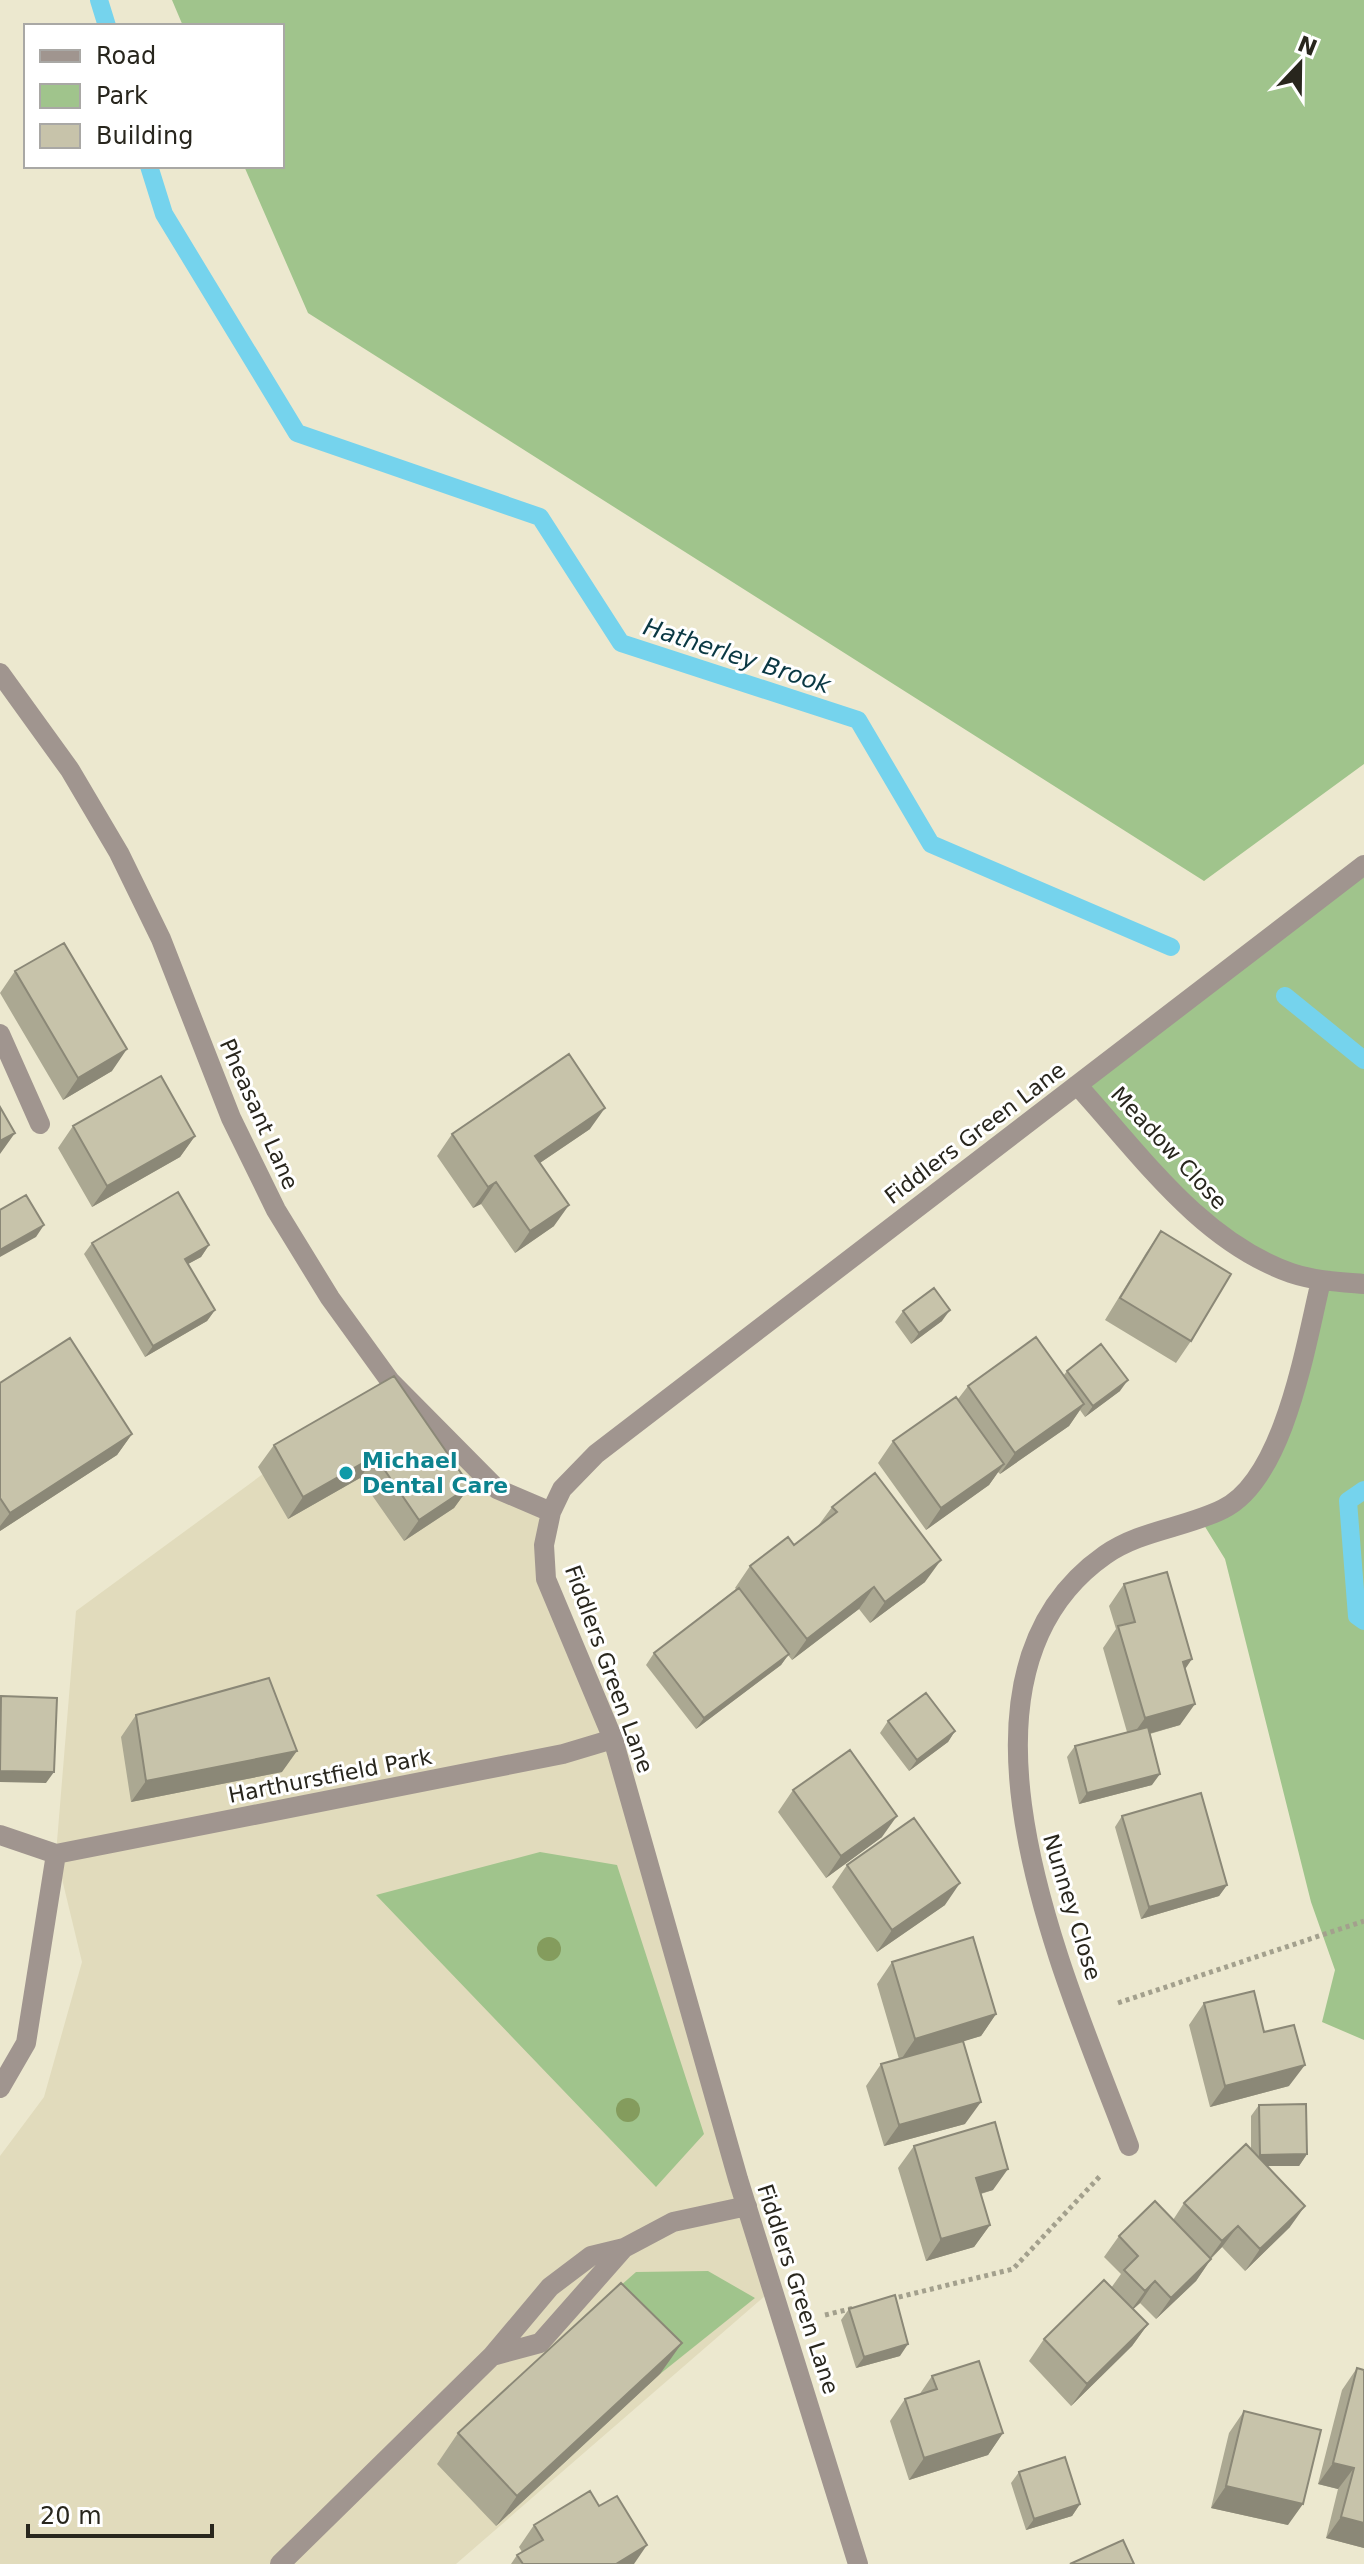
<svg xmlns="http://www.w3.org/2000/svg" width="1364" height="2564" font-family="'DejaVu Sans',sans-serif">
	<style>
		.built { fill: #e1dbbc }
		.green { fill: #a0c48c }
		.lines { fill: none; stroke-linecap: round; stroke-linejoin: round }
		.stream { stroke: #75d3ed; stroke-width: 18 }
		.path { stroke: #a3a08d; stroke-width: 5; stroke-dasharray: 4 4; stroke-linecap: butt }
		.minor { stroke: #a0958f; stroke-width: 20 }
		.tree { fill: #849c5d }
		.wall { fill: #aba892 }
		.shaded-wall { fill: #8b8877 }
		.building { fill: #c7c3aa; stroke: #8b8877; stroke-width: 2 }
		.culture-dot { fill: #0f9aa8; stroke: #fff; stroke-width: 3 }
		.labels { text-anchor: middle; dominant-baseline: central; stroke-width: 6; stroke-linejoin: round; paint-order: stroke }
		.street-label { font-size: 22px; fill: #28261d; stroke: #fff }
		.culture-label { font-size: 22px; font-weight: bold; fill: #0d838f; stroke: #fff; text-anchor: start }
		.water-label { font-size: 24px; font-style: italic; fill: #0a3843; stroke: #fff }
	</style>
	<rect width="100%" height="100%" fill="#ece8cf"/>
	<!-- built -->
	<path class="built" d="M390,1381L497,1489L551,1512L544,1545L613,1739L774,2288L456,2564H0V2156L44,2097L82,1962L56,1854L76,1611Z"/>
	<!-- green -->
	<path class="green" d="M172,0H1364V764L1204,881L308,313L244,166H282V26H183Z
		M1364,872V2040L1322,2022L1335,1970L1311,1902L1225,1559L1199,1517L1257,1477L1321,1281L1232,1245L1077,1085Z
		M540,1852L617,1865L704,2134L656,2187L376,1895Z
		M708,2271L755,2298L660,2374L594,2309L636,2272Z"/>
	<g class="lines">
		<!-- stream -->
		<path class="stream" d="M99,0L107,26
			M149,166L164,214L297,433L540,517L621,643L858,720L931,844L1171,947
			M1285,996L1364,1060
			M1364,1490L1348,1501L1357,1616L1364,1621"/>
		<!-- path -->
		<path class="path" d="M1118,2003L1364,1921
			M891,2299L1013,2269L1101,2175
			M825,2315L854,2308"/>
		<!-- minor -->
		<path class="minor" d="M0,673L70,770L119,853L161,939L231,1118L276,1210L330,1298L390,1381L497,1489L551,1512
			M0,1034L40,1124
			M1077,1085C1140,1154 1200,1241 1291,1273C1315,1281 1339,1282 1364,1284
			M0,1835L56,1854L563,1754L613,1739
			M0,2088L26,2043L56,1854
			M1129,2146C1070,1988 925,1681 1105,1555C1141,1530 1185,1528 1223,1509C1285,1479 1306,1342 1321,1281
			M492,2356L540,2343L624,2248
			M280,2564L492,2356L550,2287L591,2256L624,2248L673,2222L747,2206
			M858,2564L738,2179L613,1739L546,1579L544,1545L551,1512L562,1489L596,1454L1364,865"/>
	</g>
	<!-- trees -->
	<g class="tree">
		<circle cx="549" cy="1949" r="12"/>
		<circle cx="628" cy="2110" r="12"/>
	</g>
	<!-- wall -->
	<path class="wall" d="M15,971L112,1071L63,1100L0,993Z
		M73,1126L195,1136L180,1157L92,1207L58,1148Z
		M590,1129L540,1163L554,1226L515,1253L481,1204L473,1208L437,1156L452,1134Z
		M1161,1231L1191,1341L1176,1363L1105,1320L1146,1253Z
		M92,1243L209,1245L201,1257L188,1264L215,1310L207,1321L145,1357L84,1254Z
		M903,1311L942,1321L911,1344L895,1322Z
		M1067,1371L1120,1391L1085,1417L1080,1410L1069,1426L1000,1474L998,1472L989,1485L926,1530L878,1463L893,1441L958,1399L968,1386L1064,1375Z
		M394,1376L470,1486L454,1508L404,1541L360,1478L288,1519L258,1467L274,1445Z
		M0,1383L132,1434L117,1455L0,1531Z
		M832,1507L925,1582L870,1623L859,1609L792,1660L788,1655L781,1665L696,1729L646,1665L654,1653L736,1589L735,1588L750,1566L794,1545L818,1526Z
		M1124,1584L1185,1670L1180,1725L1150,1734L1152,1785L1079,1804L1067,1757L1075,1746L1127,1732L1103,1648L1116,1629L1109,1606Z
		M136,1715L282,1772L131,1802L121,1737Z
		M888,1721L955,1731L948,1742L909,1771L880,1733Z
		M793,1790L882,1837L826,1878L778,1812Z
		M1122,1816L1227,1885L1219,1896L1141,1919L1115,1827Z
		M847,1865L945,1905L877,1952L832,1887Z
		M892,1962L996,2014L981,2036L963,2041L965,2124L884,2146L866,2086L881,2064L899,2059L877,1984Z
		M1204,2003L1264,2032L1289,2086L1210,2107L1189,2025Z
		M1259,2105L1307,2154L1299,2166H1267L1290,2227L1245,2271L1222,2247L1211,2259L1196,2281L1156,2319L1140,2303L1133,2309L1148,2324L1132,2346L1071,2406L1029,2361L1044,2339L1111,2288L1121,2274L1104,2257L1119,2236L1173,2220L1184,2203L1251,2150V2116Z
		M914,2146L993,2190L981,2194L990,2225L974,2247L926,2261L898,2168Z
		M849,2309L900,2356L856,2368L841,2320Z
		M1357,2368L1364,2548L1326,2538L1338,2489L1318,2484L1342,2390Z
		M660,2374L496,2526L437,2464L458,2433Z
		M932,2376L1003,2433L988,2455L909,2480L890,2421L905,2399L919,2395Z
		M1244,2411L1288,2525L1211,2508L1229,2433Z
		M1019,2472L1080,2504L1072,2516L1026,2530L1011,2483Z
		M599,2506L634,2564H511L517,2555L522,2552L519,2547L534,2525Z"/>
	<!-- shaded-wall -->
	<path class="shaded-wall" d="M127,1049L112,1071L63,1100L78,1078Z
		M605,1108L590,1129L519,1177L535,1156Z
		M15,1133L0,1154V1141Z
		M195,1136L180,1157L92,1207L107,1186Z
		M496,1182L481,1204L473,1208L488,1187Z
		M569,1205L554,1226L515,1253L530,1231Z
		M44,1225L36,1237L0,1257V1250Z
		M209,1245L201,1257L177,1270L185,1259Z
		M215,1310L207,1321L145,1357L153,1346Z
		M950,1310L942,1321L911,1344L919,1333Z
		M1128,1380L1120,1391L1085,1417L1093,1406Z
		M1084,1404L1069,1426L1000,1474L1015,1453Z
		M132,1434L117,1455L0,1531V1526L10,1513Z
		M375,1456L360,1478L288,1519L303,1497Z
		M1004,1464L989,1485L926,1530L941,1508Z
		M470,1486L454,1508L404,1541L419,1520Z
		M941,1560L925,1582L870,1623L885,1602Z
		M874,1587L859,1609L792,1660L807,1639Z
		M789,1654L781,1665L696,1729L704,1718Z
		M1192,1659L1177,1681L1183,1662Z
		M1195,1704L1180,1725L1130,1739L1145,1718Z
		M955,1731L948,1742L909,1771L917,1760Z
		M297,1751L282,1772L131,1802L146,1781Z
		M0,1771L54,1772L46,1783L0,1782Z
		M1160,1774L1152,1785L1079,1804L1087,1793Z
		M897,1816L882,1837L826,1878L841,1856Z
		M960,1883L945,1905L877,1952L892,1930Z
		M1227,1885L1219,1896L1141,1919L1149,1907Z
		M996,2014L981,2036L900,2061L915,2039Z
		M1305,2065L1289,2086L1210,2107L1225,2086Z
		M981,2102L965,2124L884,2146L899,2125Z
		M1307,2154L1299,2166H1252L1260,2155Z
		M1008,2169L993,2190L961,2199L976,2178Z
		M1305,2206L1290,2227L1245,2271L1260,2249Z
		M990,2225L974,2247L926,2261L941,2239Z
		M1238,2226L1222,2247L1206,2263L1222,2241Z
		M1211,2259L1196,2281L1156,2319L1171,2298Z
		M1155,2281L1140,2303L1129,2313L1145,2291Z
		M1148,2324L1132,2346L1071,2406L1087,2384Z
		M682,2343L660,2374L496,2526L517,2496Z
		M908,2344L900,2356L856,2368L864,2357Z
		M1003,2433L988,2455L909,2480L924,2458Z
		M1333,2463L1354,2468L1338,2489L1318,2484Z
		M1226,2486L1303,2504L1288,2525L1211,2508Z
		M1080,2504L1072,2516L1026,2530L1034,2519Z
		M1341,2517L1364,2523V2548L1326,2538Z
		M647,2545L634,2564H616Z"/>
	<!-- building -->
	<path class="building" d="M64,943L127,1049L78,1078L15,971Z
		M569,1054L605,1108L535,1156L569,1205L530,1231L496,1182L488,1187L452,1134Z
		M161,1076L195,1136L107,1186L73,1126Z
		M0,1107L15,1133L0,1141Z
		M178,1192L209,1245L185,1259L215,1310L153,1346L92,1243Z
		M26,1195L44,1225L0,1250V1210Z
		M1161,1231L1231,1274L1191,1341L1120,1298Z
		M934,1288L950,1310L919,1333L903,1311Z
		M1036,1337L1084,1404L1015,1453L968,1386Z
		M70,1338L132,1434L10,1513L0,1498V1383Z
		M1101,1344L1128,1380L1093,1406L1067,1371Z
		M394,1376L470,1486L419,1520L375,1456L303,1497L274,1445Z
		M956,1397L1004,1464L941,1508L893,1441Z
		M875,1473L941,1560L885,1602L874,1587L807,1639L750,1566L788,1537L794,1545L837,1512L832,1507Z
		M1167,1572L1192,1659L1183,1662L1195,1704L1145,1718L1118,1626L1135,1622L1124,1584Z
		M739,1588L789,1654L704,1718L654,1653Z
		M269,1678L297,1751L146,1781L136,1715Z
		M926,1693L955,1731L917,1760L888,1721Z
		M1,1696L57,1698L54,1772L0,1771Z
		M1148,1727L1160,1774L1087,1793L1075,1746Z
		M850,1750L897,1816L841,1856L793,1790Z
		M1201,1793L1227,1885L1149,1907L1122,1816Z
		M914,1818L960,1883L892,1930L847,1865Z
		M973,1937L996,2014L915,2039L892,1962Z
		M1254,1991L1264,2032L1294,2025L1305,2065L1225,2086L1204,2003Z
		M963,2041L981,2102L899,2125L881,2064Z
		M1306,2104L1307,2154L1260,2155L1259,2105Z
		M995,2122L1008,2169L976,2178L990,2225L941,2239L914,2146Z
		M1246,2144L1305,2206L1260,2249L1238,2226L1222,2241L1184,2203Z
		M1155,2201L1211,2259L1171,2298L1155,2281L1145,2291L1124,2270L1138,2256L1119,2236Z
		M1104,2280L1148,2324L1087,2384L1044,2339Z
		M621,2283L682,2343L517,2496L458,2433Z
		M895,2295L908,2344L864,2357L849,2309Z
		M979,2361L1003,2433L924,2458L905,2399L937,2389L932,2376Z
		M1357,2368L1364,2370V2523L1341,2517L1354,2468L1333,2463Z
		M1244,2411L1321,2430L1303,2504L1226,2486Z
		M1065,2457L1080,2504L1034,2519L1019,2472Z
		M590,2491L599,2506L617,2496L647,2545L616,2564H523L517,2555L543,2540L534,2525Z
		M1123,2540L1134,2564H1070Z"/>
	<!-- markers -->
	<circle class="culture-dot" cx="346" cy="1473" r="8"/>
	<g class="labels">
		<!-- street labels -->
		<g class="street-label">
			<text transform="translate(259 1114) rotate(66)">Pheasant Lane</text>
			<text transform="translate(975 1133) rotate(-37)">Fiddlers Green Lane</text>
			<text transform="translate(1169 1148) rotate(47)">Meadow Close</text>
			<text transform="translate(609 1669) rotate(70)">Fiddlers Green Lane</text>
			<text transform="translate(330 1776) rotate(-11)">Harthurstfield Park</text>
			<text transform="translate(1072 1907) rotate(73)">Nunney Close</text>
			<text transform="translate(798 2289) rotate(72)">Fiddlers Green Lane</text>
		</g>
		<!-- culture labels -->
		<g class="culture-label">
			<text x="362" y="1460">Michael<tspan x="362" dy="25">Dental Care</tspan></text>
		</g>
		<!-- water labels -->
		<g class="water-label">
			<text transform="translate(737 656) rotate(18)">Hatherley Brook</text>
		</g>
	</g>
	<!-- legend -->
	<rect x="24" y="24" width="260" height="144" fill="#ffffff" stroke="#a9a8a5" stroke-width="2"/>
	<rect x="40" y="50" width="40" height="12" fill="#a0958f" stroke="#a9a8a5" stroke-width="2"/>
	<text x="96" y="64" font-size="24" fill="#28261d">Road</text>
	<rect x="40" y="84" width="40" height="24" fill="#a0c48c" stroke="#a9a8a5" stroke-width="2"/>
	<text x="96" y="104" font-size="24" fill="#28261d">Park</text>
	<rect x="40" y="124" width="40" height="24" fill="#c7c3aa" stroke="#a9a8a5" stroke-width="2"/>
	<text x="96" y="144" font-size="24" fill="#28261d">Building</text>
	<!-- north arrow -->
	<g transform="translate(1300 64) rotate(22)" stroke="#ffffff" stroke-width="6" paint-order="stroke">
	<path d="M0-6L14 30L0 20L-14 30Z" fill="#28261d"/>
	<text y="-12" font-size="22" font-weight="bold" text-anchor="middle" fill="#28261d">N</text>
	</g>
	<!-- scale -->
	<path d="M28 2524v12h184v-12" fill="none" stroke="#28261d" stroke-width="4"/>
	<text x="40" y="2524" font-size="24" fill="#28261d" stroke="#ffffff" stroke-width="6" paint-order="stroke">20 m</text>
</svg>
